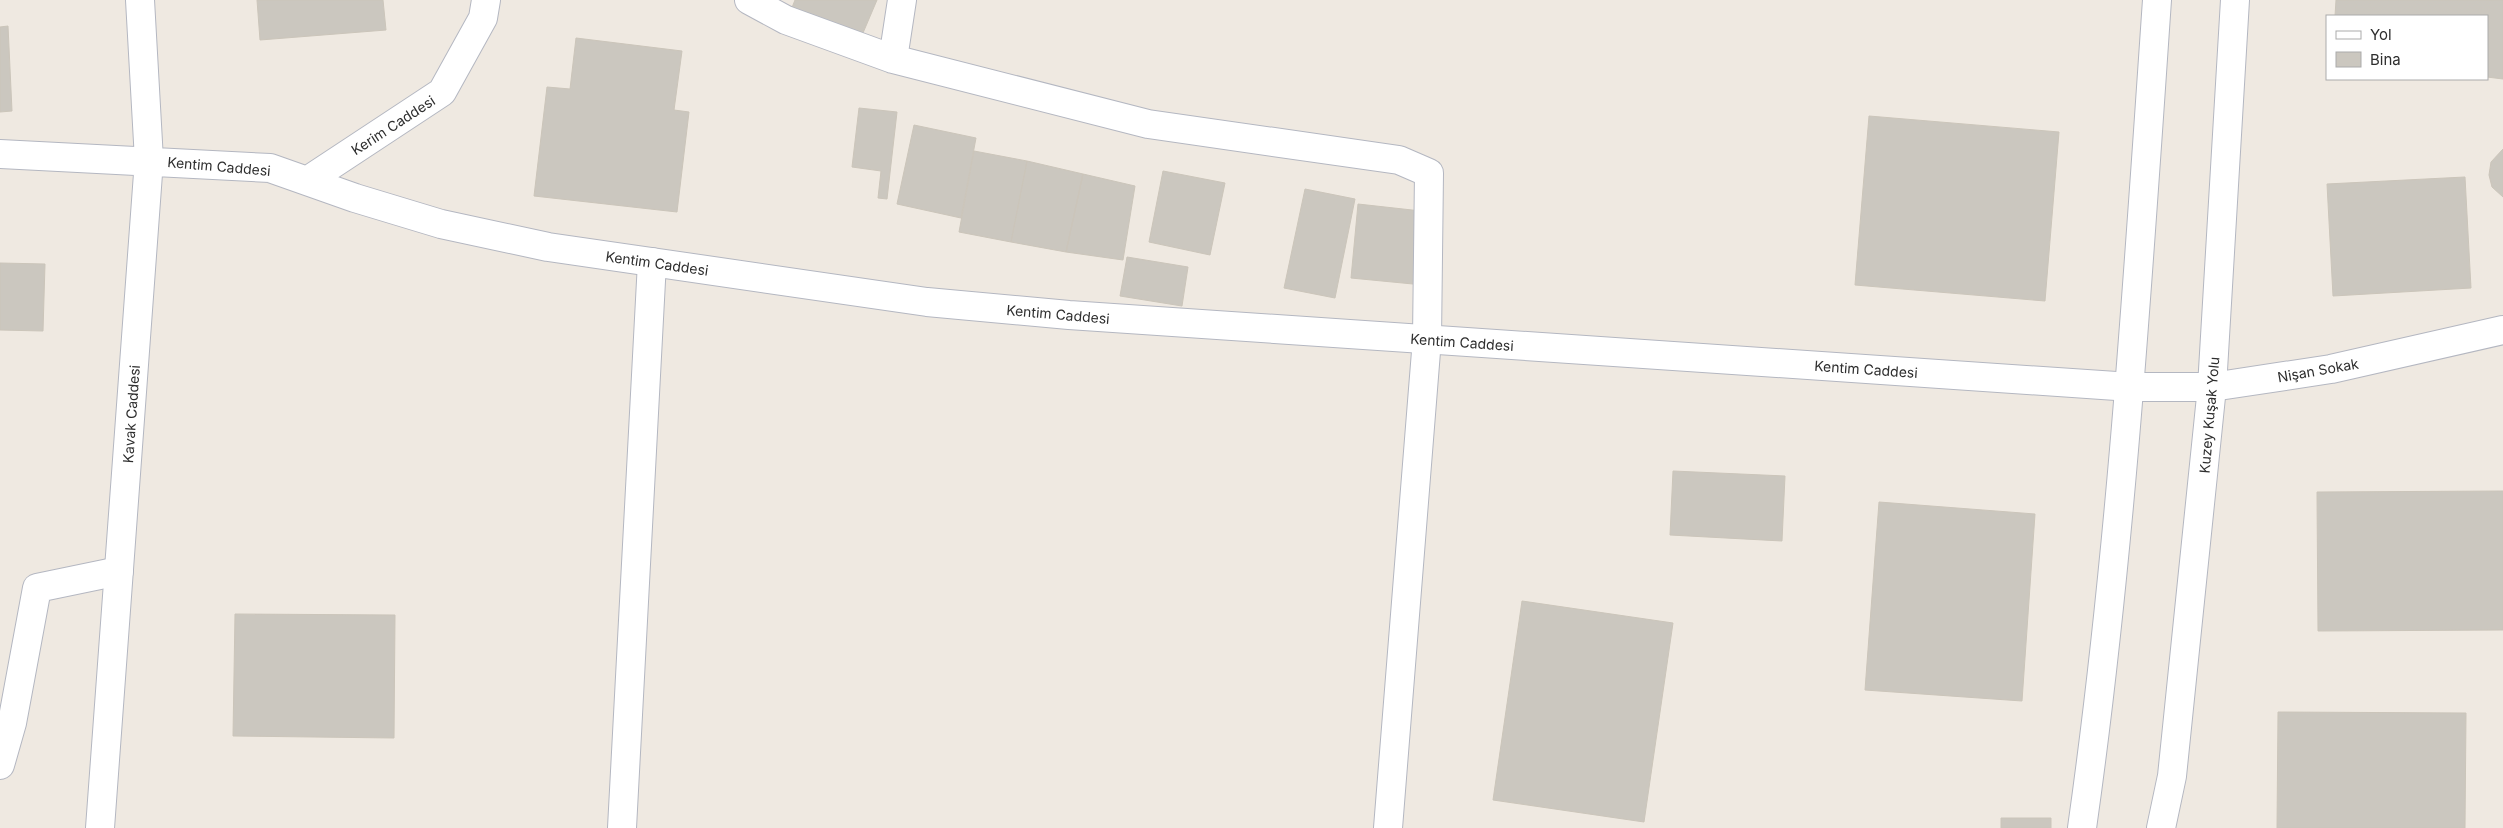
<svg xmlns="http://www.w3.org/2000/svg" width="2503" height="828" font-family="Inter,sans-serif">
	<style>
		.building { fill: #cbc7bf; stroke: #cbc5ba }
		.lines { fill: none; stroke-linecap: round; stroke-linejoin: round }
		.minor-casing { stroke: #b4b7c1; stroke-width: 30 }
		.tertiary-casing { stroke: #b4b7c1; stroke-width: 30 }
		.secondary-casing { stroke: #b4b7c1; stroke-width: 30 }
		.minor { stroke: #fff; stroke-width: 28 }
		.tertiary { stroke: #fff; stroke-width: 28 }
		.secondary { stroke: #fff; stroke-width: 28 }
		.labels { text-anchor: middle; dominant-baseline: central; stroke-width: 4.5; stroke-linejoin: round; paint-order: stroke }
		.street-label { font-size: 14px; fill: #2e2e2e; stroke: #fff }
	</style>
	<rect width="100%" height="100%" fill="#efe9e1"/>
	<!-- building -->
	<path class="building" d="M257,0H383L386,30L260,40Z
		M795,0H877L860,40L791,10Z
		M2336,0H2503V79L2487,77V16H2335Z
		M8,26L12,111L0,112V27Z
		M576,38L682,51L674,110L689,112L677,212L534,196L547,87L570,89Z
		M859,108L897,112L887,199L878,198L881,171L852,167Z
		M1869,116L2059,132L2045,301L1855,285Z
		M914,125L976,138L961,218L897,204Z
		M2503,149V197L2492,187L2489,175L2491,162Z
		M974,151L1027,161L1011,242L959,232Z
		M1027,161L1083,174L1066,252L1011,242Z
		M1163,171L1225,183L1210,255L1149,242Z
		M1083,174L1135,186L1123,260L1066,252Z
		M2465,177L2471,288L2333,296L2327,184Z
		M1305,189L1355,199L1335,298L1284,288Z
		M1358,204L1421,211L1413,284L1351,278Z
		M1127,257L1188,267L1182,306L1120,296Z
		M0,263L45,264L43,331L0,330Z
		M1673,471L1785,476L1782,541L1670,535Z
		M2503,491V630L2318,631L2317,492Z
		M1879,502L2035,514L2022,701L1865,690Z
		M1522,601L1673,623L1644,822L1493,800Z
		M235,614L395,615L394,738L233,736Z
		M2278,712L2466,713L2465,828H2277Z
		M2001,818H2051V828H2001Z"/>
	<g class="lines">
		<!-- minor casing -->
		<g class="minor-casing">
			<path id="minor" d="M749,0L786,20L893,59L1148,124L1399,160L1429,173L1427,339L1388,828
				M893,59L902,0
				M2131,387H2212L2331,369L2503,330
				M0,765L12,723L37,588L119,571
				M622,828L652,262"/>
		</g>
		<!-- tertiary casing -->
		<g class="tertiary-casing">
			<path id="tertiary" d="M0,154L270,168L355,198L441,224L548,247L927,302L1069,315L2131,387
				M307,181L442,92L483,18L486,0
				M100,828L149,160L140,0"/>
		</g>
		<!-- secondary casing -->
		<g class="secondary-casing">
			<path id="secondary" d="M2082,828C2121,553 2138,276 2157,0
				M2161,828L2172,776L2212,387L2235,0"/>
		</g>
		<!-- minor -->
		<use href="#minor" class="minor"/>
		<!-- tertiary -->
		<use href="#tertiary" class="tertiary"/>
		<!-- secondary -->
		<use href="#secondary" class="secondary"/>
	</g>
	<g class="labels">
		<!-- street labels -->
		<g class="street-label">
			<text transform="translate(393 125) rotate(-33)">Kerim Caddesi</text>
			<text transform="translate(219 166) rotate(5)">Kentim Caddesi</text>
			<text transform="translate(657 263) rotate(8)">Kentim Caddesi</text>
			<text transform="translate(1058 314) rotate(5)">Kentim Caddesi</text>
			<text transform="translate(1462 342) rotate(4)">Kentim Caddesi</text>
			<text transform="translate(1866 369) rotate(4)">Kentim Caddesi</text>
			<text transform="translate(2318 370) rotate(-10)">Nişan Sokak</text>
			<text transform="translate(131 414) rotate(-86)">Kavak Caddesi</text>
			<text transform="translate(2209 415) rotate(-85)">Kuzey Kuşak Yolu</text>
		</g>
	</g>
	<!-- legend -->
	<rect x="2326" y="15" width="162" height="65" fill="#ffffff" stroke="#ababab"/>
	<rect x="2336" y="31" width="25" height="8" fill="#ffffff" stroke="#ababab"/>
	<text x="2370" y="40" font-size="15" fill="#2e2e2e">Yol</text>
	<rect x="2336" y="52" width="25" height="15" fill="#cbc7bf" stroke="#ababab"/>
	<text x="2370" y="65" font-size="15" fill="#2e2e2e">Bina</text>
</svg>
